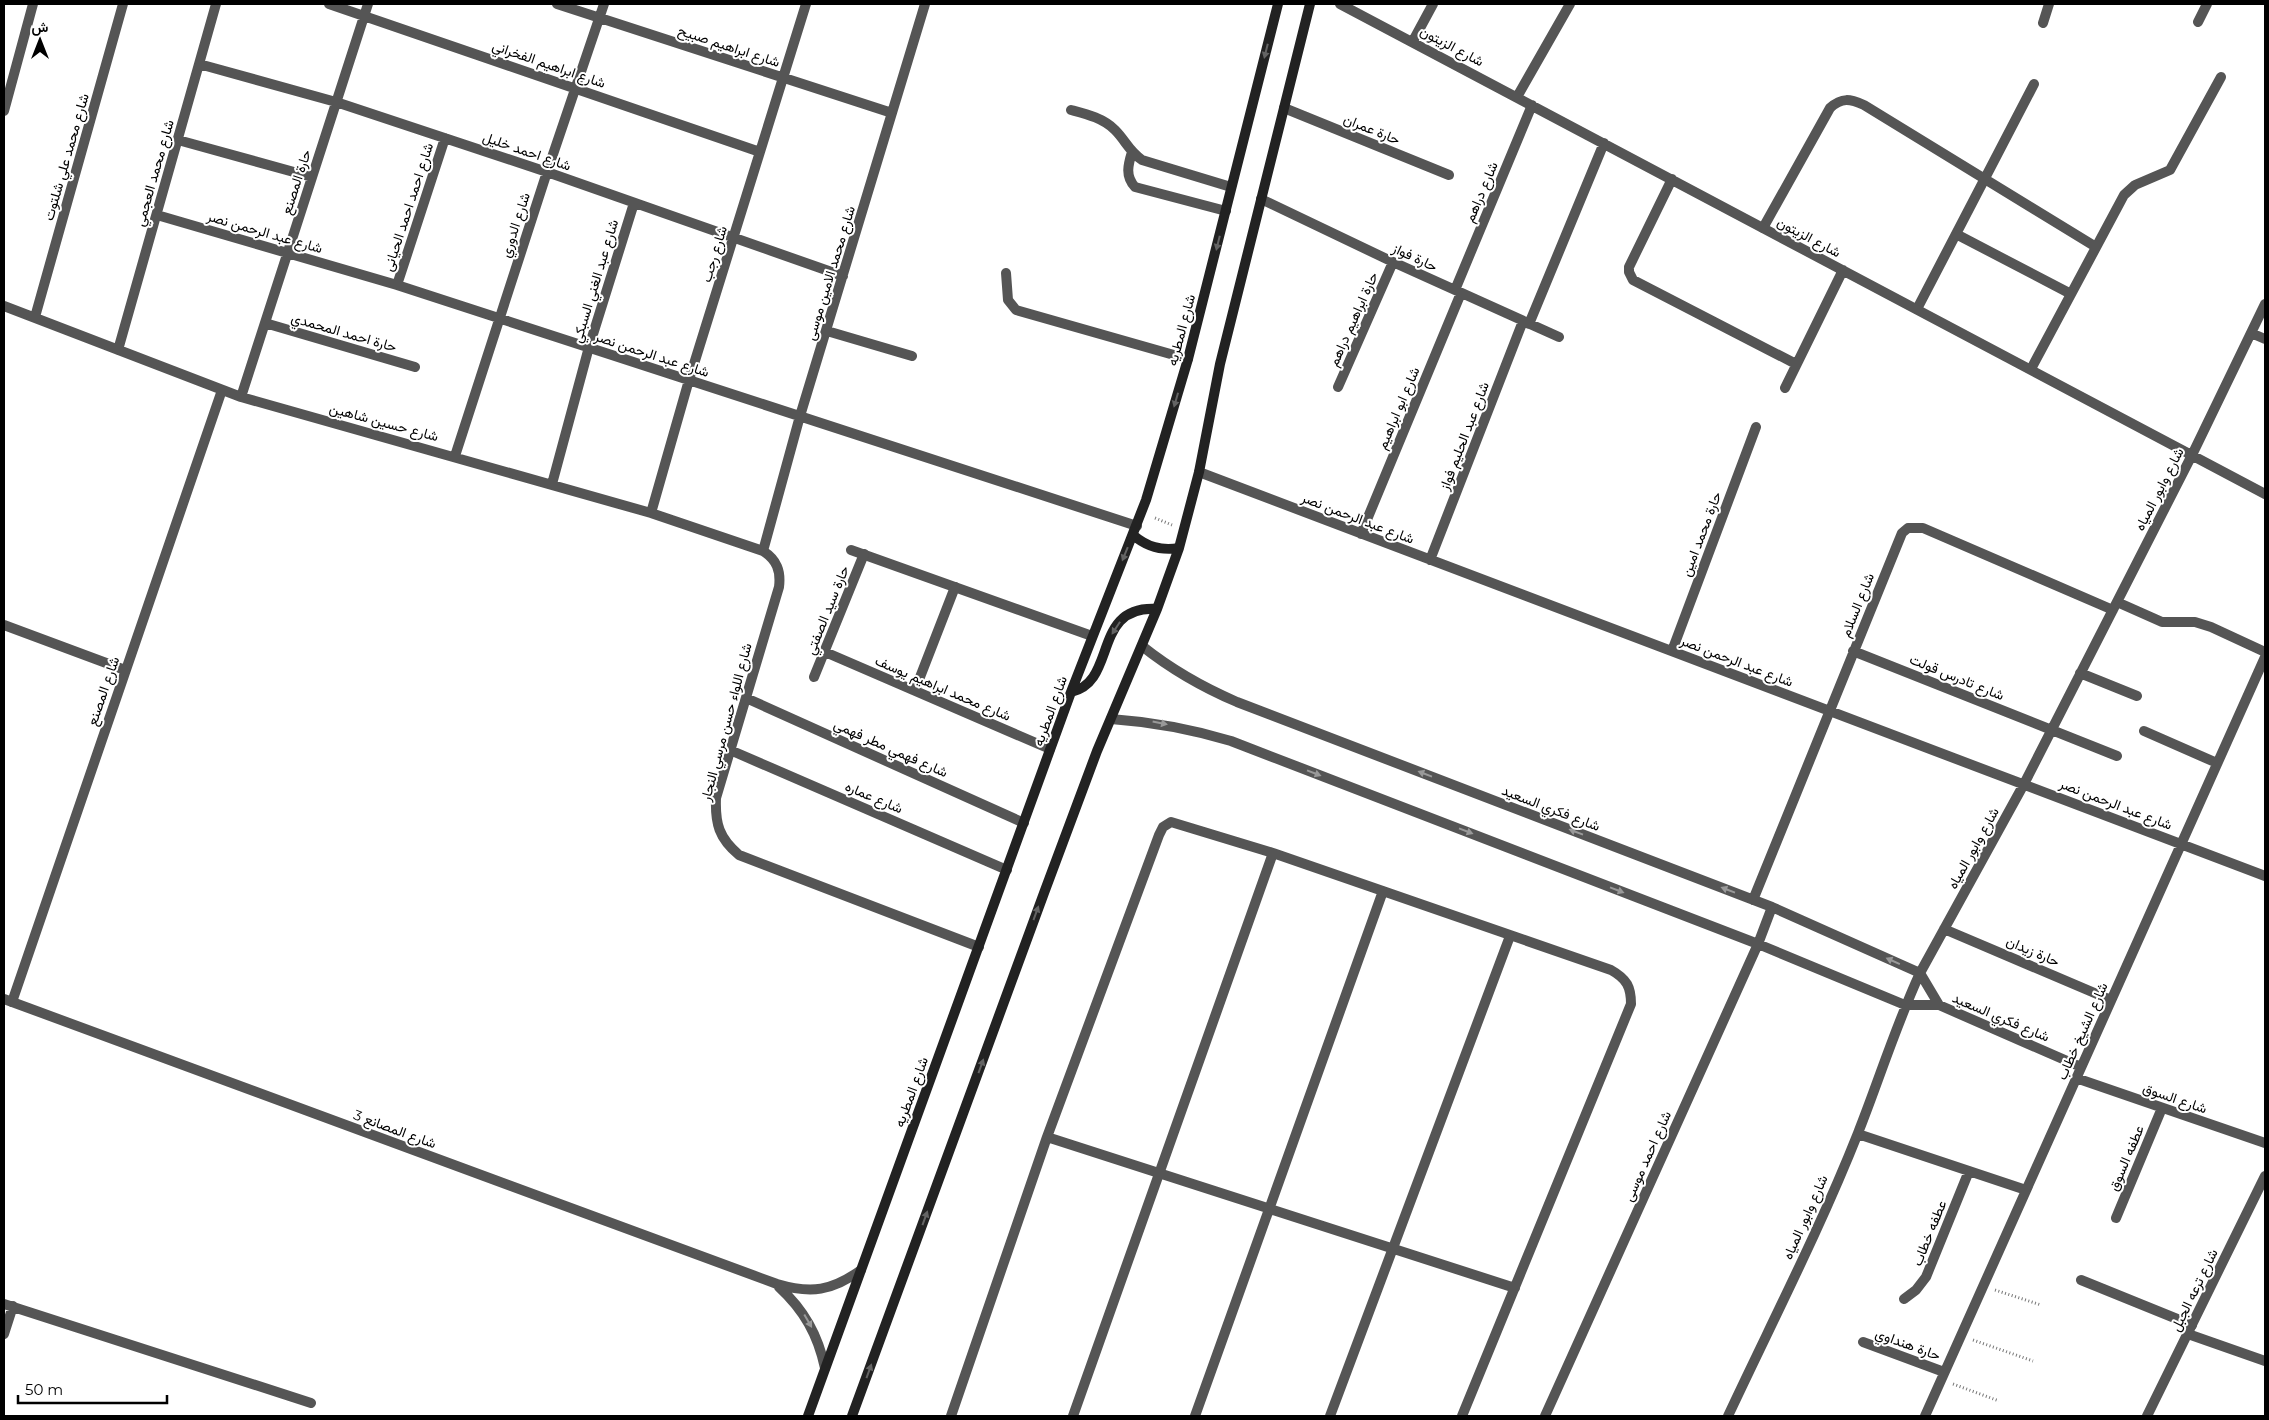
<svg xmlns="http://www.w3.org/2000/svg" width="2269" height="1420" font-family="Montserrat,Vazirmatn,sans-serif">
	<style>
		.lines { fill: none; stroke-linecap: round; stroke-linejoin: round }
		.path { stroke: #777; stroke-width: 3; stroke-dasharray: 1 2.5; stroke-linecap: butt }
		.service { stroke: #555; stroke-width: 10 }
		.minor { stroke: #555; stroke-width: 10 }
		.tertiary { stroke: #555; stroke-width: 10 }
		.secondary { stroke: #222; stroke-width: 10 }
		.oneway { fill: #646464 }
		.oneway2 { fill: #999 }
		.labels { text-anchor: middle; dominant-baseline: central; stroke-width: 4; stroke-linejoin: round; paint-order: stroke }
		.street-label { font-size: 14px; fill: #000; stroke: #fff }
	</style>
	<rect width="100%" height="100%" fill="#fff"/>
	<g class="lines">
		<!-- path -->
		<path class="path" d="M1155,518L1172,525
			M1995,1290L2041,1305
			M1973,1340L2033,1361
			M1953,1384L1999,1401"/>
		<!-- service -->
		<path class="service" d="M2043,23L2049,4
			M1071,110C1086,114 1103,118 1115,130C1126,141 1128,150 1142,160L1231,187
			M1132,152C1128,165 1125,176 1135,187L1226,211
			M1763,228L1830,108C1842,97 1850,99 1864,105L2096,247
			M1956,234L2071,294
			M1006,273L1008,300L1016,310L1188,359
			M1917,309L2034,84
			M2031,369L2124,195L2135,185L2170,170L2221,77
			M851,550L1092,636
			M1047,1137L1515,1288
			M4,1304L311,1403
			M4,1334L13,1306
			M951,1416L1047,1137L1159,835L1163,827L1171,822L1273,853L1611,970C1627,979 1631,987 1631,1004L1462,1416
			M1073,1416L1273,853
			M1195,1416L1383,891
			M1330,1416L1510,936"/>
		<!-- minor -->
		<path class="minor" d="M329,4L760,152
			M557,4L892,113
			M1340,4L2265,494
			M2198,22L2207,4
			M1413,41L1433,4
			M199,64L336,102L547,172L843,276
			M1517,97L1570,4
			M1284,108L1449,175
			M4,111L33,4
			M178,140L312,177
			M1672,179L1629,267V272L1633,280L1796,364
			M1261,199L1393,262L1559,337
			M157,215L397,285L1137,526
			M397,285L445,138
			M1455,290L1532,105
			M4,306L241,397L651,513L763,551C777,560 781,571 779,587L716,798C715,824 719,838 739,855L979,947
			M35,317L123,4
			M265,323L415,367
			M1529,324L1604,143
			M827,331L912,356
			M2251,333L2265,339
			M118,350L216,4
			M1338,387L1393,262
			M1785,388L1843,270
			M241,397L368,4
			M455,456L547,172L604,4
			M1199,472L2265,876
			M552,484L589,347L634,203
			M651,513L689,380L806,4
			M1361,534L1461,293
			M763,551L800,416L925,4
			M1430,560L1523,321
			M2117,602L2162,622H2195L2211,627L2265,652
			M4,625L125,670
			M1142,646C1172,670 1202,687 1237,702L1772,907L1920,973L1939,1005
			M1672,651L1756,427
			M1853,651L2117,756
			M825,652L1050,749
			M2080,673L2137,696
			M814,677L864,554
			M915,690L955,587
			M746,698L1024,823
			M1111,719C1153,722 1191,729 1231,741L1758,944L1905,1005H1939L2081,1067
			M2144,731L2217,763
			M730,750L1007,870
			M1753,900L1902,533L1908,528H1923L2113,610
			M1944,929L2111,1000
			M12,1002L222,390
			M2076,1078L2265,1143
			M1858,1134L2026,1190
			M2116,1218L2162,1108
			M2081,1280L2192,1325
			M1904,1299L1916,1290L1926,1277L1969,1171
			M2188,1334L2265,1361
			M1863,1342L1944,1372
			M1545,1416L1758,944L1772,907
			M1728,1416C1772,1322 1820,1229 1858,1133C1879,1080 1896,1025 1920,973L2024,784L2192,455L2265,304
			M1925,1416L2265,657"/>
		<!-- tertiary -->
		<path class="tertiary" d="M4,999L777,1284C811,1294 832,1291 861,1270
			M779,1287C804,1310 818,1335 825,1368
			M2147,1416L2265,1176"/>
		<!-- secondary -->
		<path class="secondary" d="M1133,535C1147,547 1161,551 1179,548
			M1071,692C1118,682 1091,605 1157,609
			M808,1416L1071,692L1146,500L1188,359L1278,4
			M852,1416L1044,893L1097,751L1157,609L1179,548L1199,472L1220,364L1310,4"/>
	</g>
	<!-- one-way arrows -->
	<defs><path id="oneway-solid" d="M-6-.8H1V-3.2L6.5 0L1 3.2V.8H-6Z" transform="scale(1.25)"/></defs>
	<g class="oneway">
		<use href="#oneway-solid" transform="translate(1266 51) rotate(104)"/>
		<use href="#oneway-solid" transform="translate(1218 243) rotate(104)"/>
		<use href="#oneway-solid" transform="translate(1176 400) rotate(106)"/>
		<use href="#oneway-solid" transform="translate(1125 554) rotate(112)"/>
		<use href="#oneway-solid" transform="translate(1116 628) rotate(123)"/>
		<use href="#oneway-solid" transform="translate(1036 913) rotate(-70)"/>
		<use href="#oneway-solid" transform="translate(981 1066) rotate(-70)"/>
		<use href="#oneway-solid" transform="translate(925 1218) rotate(-70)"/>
		<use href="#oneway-solid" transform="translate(869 1371) rotate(-70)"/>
	</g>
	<g class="oneway2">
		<use href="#oneway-solid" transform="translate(1160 723) rotate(11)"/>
		<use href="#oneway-solid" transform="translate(1314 773) rotate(21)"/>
		<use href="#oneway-solid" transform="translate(1425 774) rotate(-159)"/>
		<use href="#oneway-solid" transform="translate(1466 831) rotate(21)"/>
		<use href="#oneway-solid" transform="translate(1576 832) rotate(-159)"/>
		<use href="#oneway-solid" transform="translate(1617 890) rotate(21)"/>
		<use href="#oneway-solid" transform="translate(1728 890) rotate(-159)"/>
		<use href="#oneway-solid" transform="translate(1893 961) rotate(-156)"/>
		<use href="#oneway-solid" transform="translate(808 1321) rotate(60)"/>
	</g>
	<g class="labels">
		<!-- street labels -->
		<g class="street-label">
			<text transform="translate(729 46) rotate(18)">شارع ابراهيم صبيح</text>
			<text transform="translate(1452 46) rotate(28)">شارع الزيتون</text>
			<text transform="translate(549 64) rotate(19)">شارع ابراهيم الفخراني</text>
			<text transform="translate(1372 129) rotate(22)">حارة عمران</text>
			<text transform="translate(527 151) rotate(19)">شارع احمد خليل</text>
			<text transform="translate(66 157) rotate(-74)">شارع محمد علي شلتوت</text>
			<text transform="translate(154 173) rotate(-74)">شارع محمد العجمي</text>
			<text transform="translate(296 182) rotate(-72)">حارة المصنع</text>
			<text transform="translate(1481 192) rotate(-67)">شارع دراهم</text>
			<text transform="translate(408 207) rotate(-72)">شارع احمد احمد الحيانى</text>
			<text transform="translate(515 225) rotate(-72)">شارع الدوري</text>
			<text transform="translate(265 232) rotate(16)">شارع عبد الرحمن نصر</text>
			<text transform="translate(1809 237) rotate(28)">شارع الزيتون</text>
			<text transform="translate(714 254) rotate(-73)">شارع رجب</text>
			<text transform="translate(1415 257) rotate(25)">حارة فواز</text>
			<text transform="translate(830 273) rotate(-73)">شارع محمد الامين موسى</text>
			<text transform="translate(595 281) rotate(-73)">شارع عبد الغني السبكي</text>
			<text transform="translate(1353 319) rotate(-66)">حارة ابراهيم دراهم</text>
			<text transform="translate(1181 330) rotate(-75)">شارع المطريه</text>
			<text transform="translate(344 332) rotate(16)">حارة احمد المحمدي</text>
			<text transform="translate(652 354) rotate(18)">شارع عبد الرحمن نصر</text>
			<text transform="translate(1398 408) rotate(-67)">شارع ابو ابراهيم</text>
			<text transform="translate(384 422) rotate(15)">شارع حسين شاهين</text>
			<text transform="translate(1464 436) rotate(-69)">شارع عبد الحليم فواز</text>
			<text transform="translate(2159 489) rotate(-63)">شارع وابور المياه</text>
			<text transform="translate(1358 518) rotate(21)">شارع عبد الرحمن نصر</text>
			<text transform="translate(1701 534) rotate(-69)">حارة محمد امين</text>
			<text transform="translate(1857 605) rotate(-68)">شارع السلام</text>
			<text transform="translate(827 610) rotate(-68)">حارة سيد الصفتي</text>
			<text transform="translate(1737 661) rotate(21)">شارع عبد الرحمن نصر</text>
			<text transform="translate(1957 677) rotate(22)">شارع تادرس قولت</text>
			<text transform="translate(943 688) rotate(23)">شارع محمد ابراهيم يوسف</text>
			<text transform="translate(103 691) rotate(-71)">شارع المصنع</text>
			<text transform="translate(1050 711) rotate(-70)">شارع المطريه</text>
			<text transform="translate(726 722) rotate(-75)">شارع اللواء حسن مرسي النجار</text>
			<text transform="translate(891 748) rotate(24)">شارع فهمي مطر فهمي</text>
			<text transform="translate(874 797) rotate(23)">شارع عماره</text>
			<text transform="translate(2116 804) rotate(21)">شارع عبد الرحمن نصر</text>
			<text transform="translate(1551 808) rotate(21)">شارع فكري السعيد</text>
			<text transform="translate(1973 848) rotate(-61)">شارع وابور المياه</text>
			<text transform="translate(2033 951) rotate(23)">حارة زيدان</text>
			<text transform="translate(2001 1017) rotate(23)">شارع فكري السعيد</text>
			<text transform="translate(2082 1031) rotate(-66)">شارع الشيخ خطاب</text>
			<text transform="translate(911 1092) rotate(-70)">شارع المطريه</text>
			<text transform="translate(2175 1098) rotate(19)">شارع السوق</text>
			<text transform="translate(395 1129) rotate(20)">شارع المصانع 3</text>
			<text transform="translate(1647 1156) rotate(-66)">شارع احمد موسى</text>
			<text transform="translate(2126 1158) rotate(-67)">عطفه السوق</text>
			<text transform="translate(1805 1217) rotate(-66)">شارع وابور المياه</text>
			<text transform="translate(1929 1233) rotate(-68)">عطفه خطاب</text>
			<text transform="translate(2194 1290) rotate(-64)">شارع ترعه الجبل</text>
			<text transform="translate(1908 1344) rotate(20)">حارة هنداوي</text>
		</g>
	</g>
	<!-- border -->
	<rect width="2269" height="1420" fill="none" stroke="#000000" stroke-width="10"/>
	<!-- north arrow -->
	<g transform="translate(40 40)" stroke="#ffffff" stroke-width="4" paint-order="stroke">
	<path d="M0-4L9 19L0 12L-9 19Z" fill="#000000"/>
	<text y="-8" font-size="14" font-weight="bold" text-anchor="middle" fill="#000000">ش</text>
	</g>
	<!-- scale -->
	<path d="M18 1395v8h149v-8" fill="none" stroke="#000000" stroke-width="2.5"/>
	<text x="25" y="1395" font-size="15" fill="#000000" stroke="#ffffff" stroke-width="4" paint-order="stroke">50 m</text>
</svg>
